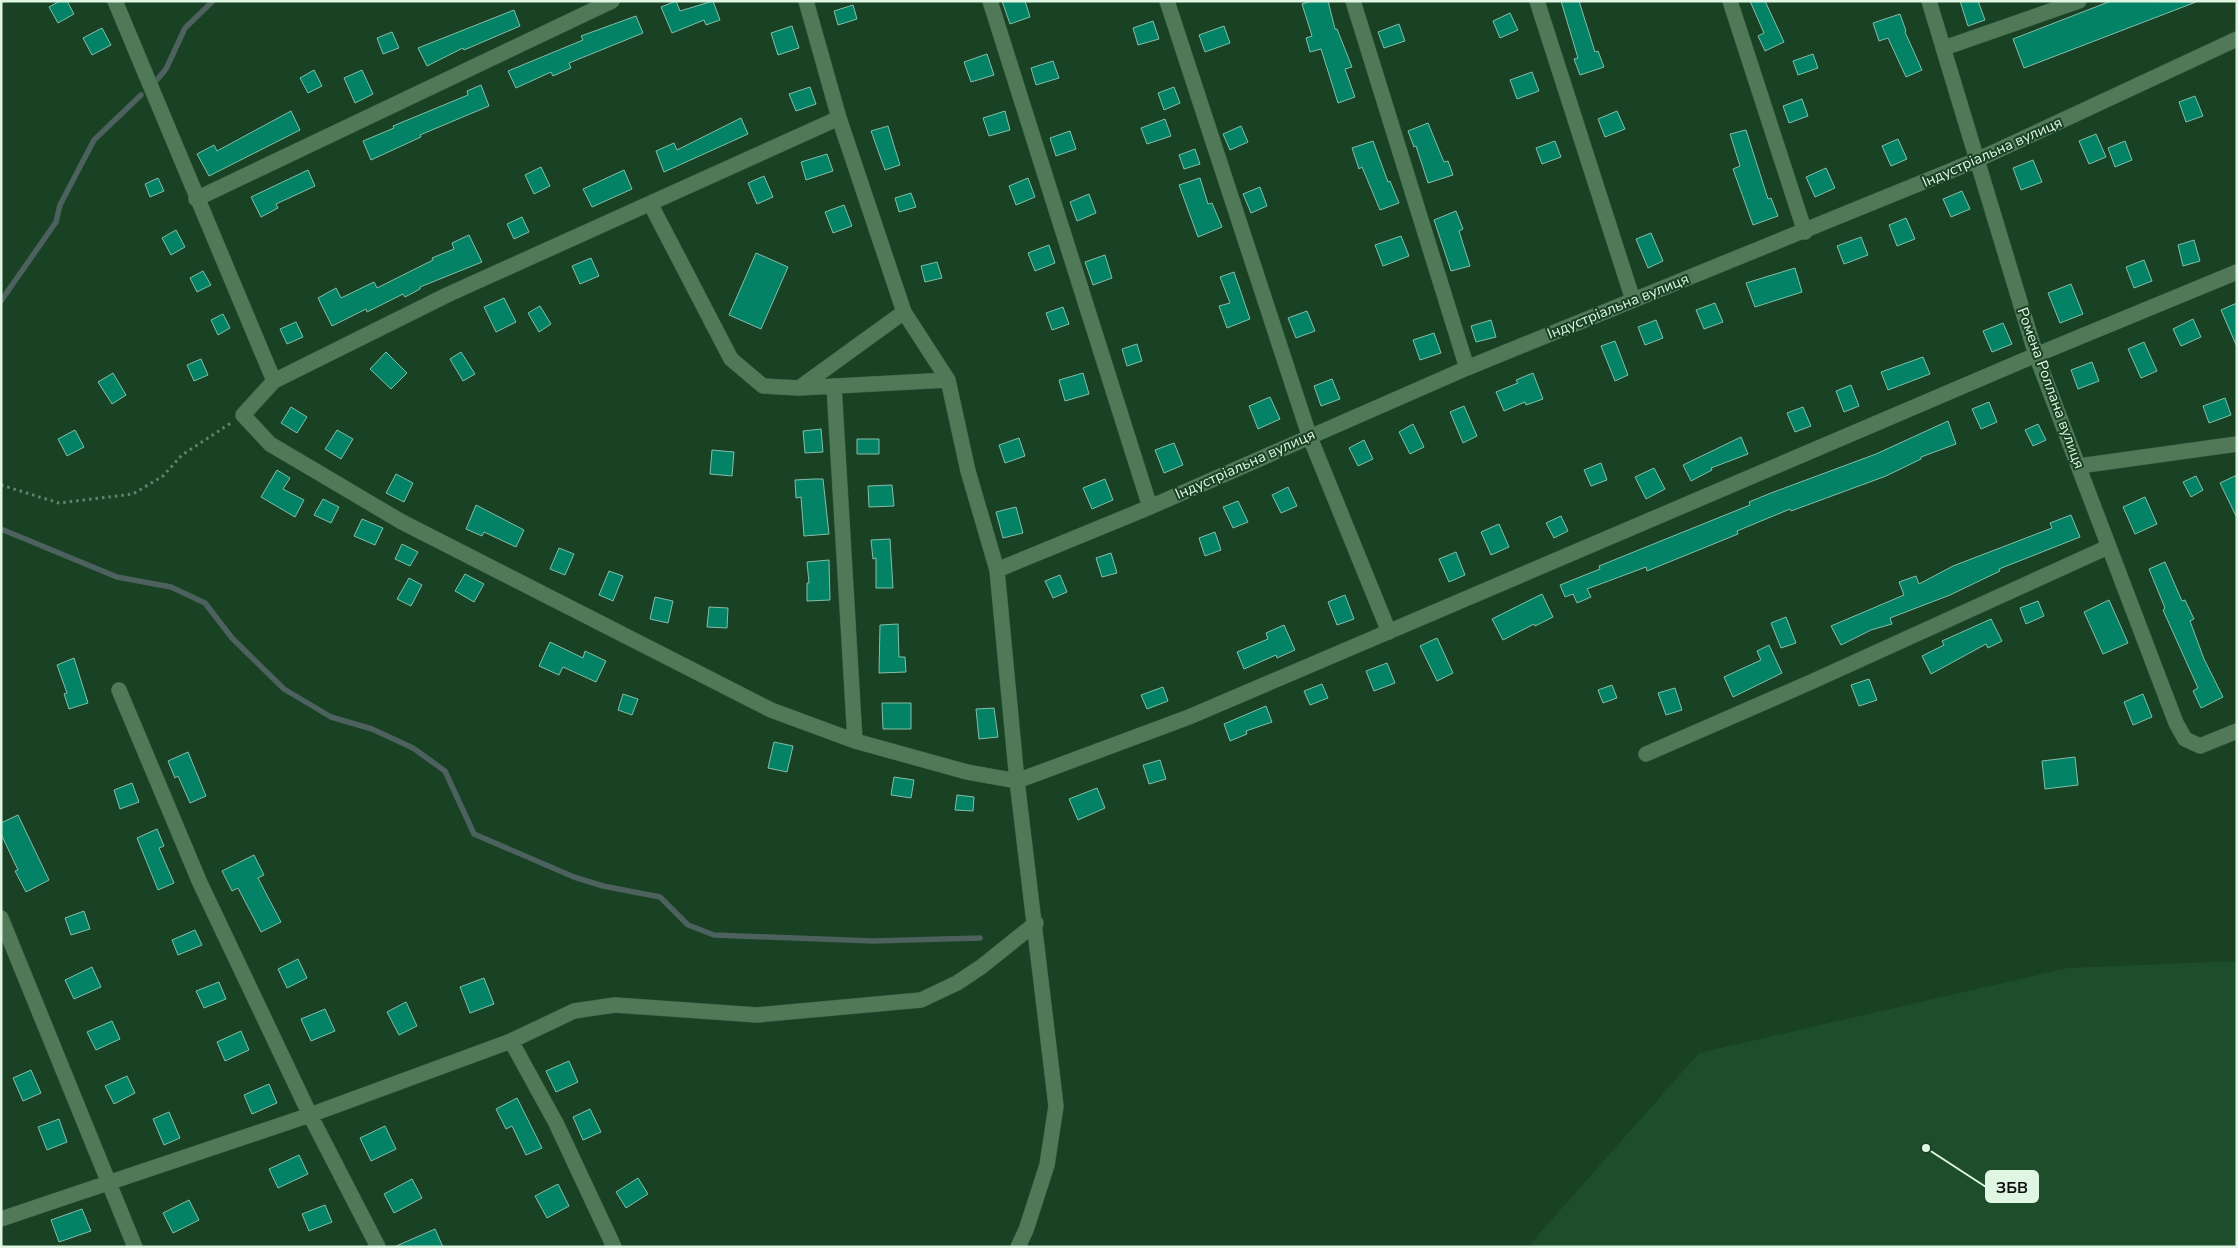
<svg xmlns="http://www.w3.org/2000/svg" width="2238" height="1248" font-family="'Nunito Sans',sans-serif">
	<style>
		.built { fill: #1d4d2a }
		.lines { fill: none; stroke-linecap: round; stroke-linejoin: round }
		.stream { stroke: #4d615e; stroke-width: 5.5 }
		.building { fill: #048265; stroke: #84beaa }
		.minor-casing { stroke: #3a5e44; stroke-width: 16 }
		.path { stroke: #63846b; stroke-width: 3; stroke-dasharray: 2.5 4; stroke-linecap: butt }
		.minor { stroke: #507958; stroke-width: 15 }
		.labels { text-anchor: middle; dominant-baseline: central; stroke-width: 4; stroke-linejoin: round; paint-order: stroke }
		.street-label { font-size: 15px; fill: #dff6e3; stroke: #194124 }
		.leader { fill: none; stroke: #dff6e3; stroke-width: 2 }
		.callout-dot { fill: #dff6e3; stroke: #194124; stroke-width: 2 }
		.callout { fill: #dff6e3; stroke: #dff6e3; stroke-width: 2 }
		.callout-label { font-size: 16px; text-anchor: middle; font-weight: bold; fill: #111 }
	</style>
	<rect width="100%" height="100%" fill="#194124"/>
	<!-- built -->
	<path class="built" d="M2237,961V1247H1532L1531,1243L1699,1053L2068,968Z"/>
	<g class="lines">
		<!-- stream -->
		<path class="stream" d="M156,81L166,69L185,28L213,1
			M1,301L56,222L60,205L94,140L141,95
			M1,529L117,577L171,587L205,603L232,638L284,689L331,717L372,729L413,748L445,771L474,834L574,877L603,886L660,897L688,925L714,935L873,941L980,938"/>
	</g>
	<!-- building -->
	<path class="building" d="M60,1H67L74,14L58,23L49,7Z
		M676,1L680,11L713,1L720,20L706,25L704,20L672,33L661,7Z
		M1002,1H1025L1030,17L1010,24Z
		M1311,1H1328L1335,29H1337L1352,67L1345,69L1355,97L1338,103L1321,49L1310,52L1306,38L1312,36L1302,4Z
		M1561,1H1579L1595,52L1598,51L1604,67L1580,75L1574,59L1578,58Z
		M1750,1H1765L1784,42L1765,51L1758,36L1764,33Z
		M1960,1H1978L1985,20L1968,26Z
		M2111,1L2196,2L2024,68L2013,39Z
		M853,5L857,19L838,25L834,11Z
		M514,10L520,26L464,50L463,48L427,66L418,48Z
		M1510,13L1518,30L1500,38L1493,21Z
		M1900,14L1906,31L1905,32L1922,70L1906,77L1888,38L1879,41L1873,23Z
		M636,16L643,33L569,63L571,68L553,76L551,72L516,88L508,71L583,40L581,36Z
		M1153,21L1159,39L1138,45L1133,28Z
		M1399,24L1405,41L1384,48L1378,32Z
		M792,26L799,48L778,55L771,33Z
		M1224,26L1230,43L1205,52L1199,35Z
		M102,28L111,45L92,55L83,38Z
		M392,32L399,48L383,54L377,38Z
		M987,54L994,75L971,82L964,62Z
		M1813,54L1818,68L1798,75L1793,61Z
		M1053,61L1059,78L1036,85L1031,68Z
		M314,70L322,86L308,93L300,78Z
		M362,70L373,94L355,103L344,78Z
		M1532,72L1539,91L1517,99L1510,80Z
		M481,85L489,106L420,135L421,137L371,160L363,141L394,128L393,126L468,95L467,91Z
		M810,87L816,104L796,111L789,94Z
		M1174,87L1180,103L1164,110L1158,93Z
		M2195,96L2203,116L2186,122L2179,102Z
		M1802,99L1808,116L1789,123L1783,106Z
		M291,111L300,130L209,176L197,154L214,145L217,151Z
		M1005,111L1010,130L989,136L983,118Z
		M1617,111L1625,129L1605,137L1598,119Z
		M741,118L748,134L664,172L656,151L674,143L677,150Z
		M1165,119L1171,136L1147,144L1141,128Z
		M1428,123L1444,162L1448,161L1453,175L1428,183L1416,146L1414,147L1408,131Z
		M888,126L900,165L885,170L871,131Z
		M1241,126L1248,142L1230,150L1223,134Z
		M1746,130L1768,199L1771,198L1778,216L1753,225L1733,169L1740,166L1730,134Z
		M1070,131L1076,149L1056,156L1050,138Z
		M2096,134L2106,157L2089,164L2079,141Z
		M1898,139L1907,159L1891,166L1882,146Z
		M1373,141L1388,182L1390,181L1399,203L1380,210L1362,167L1359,169L1352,148Z
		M1555,141L1561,157L1542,164L1536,148Z
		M2125,141L2132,160L2115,167L2108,148Z
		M1195,149L1200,164L1184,169L1179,155Z
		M827,154L833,171L806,180L801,162Z
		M2033,160L2042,182L2021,190L2013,168Z
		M541,167L550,186L534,194L525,175Z
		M1826,168L1835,188L1815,197L1806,177Z
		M308,170L315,186L276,204L278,208L261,217L251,197Z
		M624,170L632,189L592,207L583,189Z
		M764,176L773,197L757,204L748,183Z
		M158,178L164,191L150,197L145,184Z
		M1028,178L1035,197L1016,205L1009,186Z
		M1200,178L1208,204L1212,203L1222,227L1198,237L1179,185Z
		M1260,187L1267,206L1251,213L1243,194Z
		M1962,191L1970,209L1951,217L1943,199Z
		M911,193L916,207L899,212L895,198Z
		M1089,194L1096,213L1077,221L1070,202Z
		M844,205L852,226L833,233L825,212Z
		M1456,211L1463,229L1459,231L1470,266L1451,271L1434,220Z
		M522,217L529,232L514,239L507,224Z
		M1906,218L1915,239L1897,246L1889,225Z
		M176,230L185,247L171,255L162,238Z
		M1651,233L1663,261L1648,268L1636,239Z
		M469,235L482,262L420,287V289L405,297L403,294L367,312L366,309L332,326L318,298L336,288L341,298L374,282L377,288L433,260L432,258L454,249L452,243Z
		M1401,236L1409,256L1383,266L1375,245Z
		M1861,237L1868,255L1844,264L1837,246Z
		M2194,240L2200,261L2183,266L2178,245Z
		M1049,245L1055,263L1035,271L1028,253Z
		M756,253L788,267L761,329L729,315Z
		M1105,255L1112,278L1093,285L1085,262Z
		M591,258L599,276L580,284L572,266Z
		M2144,260L2152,281L2134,288L2126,267Z
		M937,262L942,278L925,282L921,266Z
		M1795,268L1802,292L1755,307L1746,283Z
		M203,271L211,285L197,292L190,278Z
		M1234,272L1250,319L1227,328L1219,306L1230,303L1220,277Z
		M2071,284L2083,314L2060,323L2048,293Z
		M504,298L516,322L496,332L484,307Z
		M1715,303L1723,322L1704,329L1696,310Z
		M2237,303V347L2221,310Z
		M540,306L551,324L539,332L528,313Z
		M1063,307L1069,324L1052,330L1046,313Z
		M1307,311L1315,331L1296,338L1288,318Z
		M223,314L230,328L218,335L211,320Z
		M2193,319L2201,337L2181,346L2173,329Z
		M1491,320L1496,337L1476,342L1471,326Z
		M1656,320L1663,338L1645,345L1638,327Z
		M296,322L303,337L287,344L280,329Z
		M2003,323L2012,344L1992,352L1983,331Z
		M1434,333L1441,353L1420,360L1413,340Z
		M1615,341L1628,375L1615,381L1601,346Z
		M2144,342L2157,371L2141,378L2128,349Z
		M1137,344L1142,361L1127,366L1122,349Z
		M386,352L407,373L391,389L370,369Z
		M461,352L475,374L463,381L450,359Z
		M1923,357L1930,374L1888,390L1881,372Z
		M201,359L208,375L194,381L187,365Z
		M2092,362L2099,381L2078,389L2071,370Z
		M113,373L126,395L112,404L98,382Z
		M1083,373L1089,394L1065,401L1059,380Z
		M1533,373L1543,399L1526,405L1525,402L1504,411L1496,392L1518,383L1516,380Z
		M1332,379L1340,399L1321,406L1314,386Z
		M1851,385L1859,406L1844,412L1836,391Z
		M1270,397L1280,419L1258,429L1249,406Z
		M2225,398L2231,415L2209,423L2203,406Z
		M1989,402L1997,422L1981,429L1972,409Z
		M1464,406L1477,436L1463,443L1450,412Z
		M291,407L307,417L297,433L281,423Z
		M1803,407L1811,426L1795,432L1787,413Z
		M1948,421L1956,444L1921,457V459L1886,476L1791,511L1790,509L1737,531L1738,534L1647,571L1646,567L1587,589L1591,597L1577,603L1573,594L1565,597L1560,585L1600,569L1599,566L1750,505L1749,502L1771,493L1876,454Z
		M1413,424L1424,447L1410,454L1399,432Z
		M2038,424L2046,440L2033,446L2025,430Z
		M821,429L823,452L805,453L803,431Z
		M75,430L84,447L67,456L58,439Z
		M337,430L353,439L341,459L325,449Z
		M1741,437L1748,454L1711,468L1712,470L1691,481L1683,465Z
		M1019,438L1025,456L1005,463L999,445Z
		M857,439H879V454H857Z
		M1364,440L1373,459L1358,466L1349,448Z
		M1174,443L1183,465L1164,473L1155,450Z
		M712,450L734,452L732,476L710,474Z
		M1601,463L1607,480L1591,486L1584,470Z
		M1654,468L1665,489L1646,499L1635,477Z
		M277,470L290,478L283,489L304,500L295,517L261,497Z
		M396,474L413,483L404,502L386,493Z
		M2237,475V518L2220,483Z
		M2196,476L2203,490L2191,497L2183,482Z
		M813,479H823L829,534L804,536L801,497L796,498L795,480Z
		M1105,479L1113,500L1092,509L1083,488Z
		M892,485L894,506L869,507L868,486Z
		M1288,487L1297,506L1281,513L1272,495Z
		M2145,497L2157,524L2135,534L2123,507Z
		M323,499L339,507L331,523L314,515Z
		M1238,501L1248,522L1233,528L1223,507Z
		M476,505L524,530L516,547L484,532L482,536L466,529Z
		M1016,507L1023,533L1003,538L996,512Z
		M2071,515L2080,537L1999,569L2000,571L1950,595L1890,618L1892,624L1871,630L1841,645L1831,626L1904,595L1899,582L1916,576L1919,584L1953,566L2052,528L2050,523Z
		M1561,516L1568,531L1554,538L1546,523Z
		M362,519L383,528L375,545L354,536Z
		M1499,524L1509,547L1491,555L1481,532Z
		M1215,532L1221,550L1205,556L1199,538Z
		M890,539L893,588H876V558L873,559L871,540Z
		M402,544L418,552L410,566L395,559Z
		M559,548L574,554L565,575L550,569Z
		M1456,552L1465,575L1449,582L1439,559Z
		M1111,553L1117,573L1102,577L1096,558Z
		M829,560L830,600L807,601V583H809L807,562Z
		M2165,562L2182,601L2185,600L2194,619L2190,621L2204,659L2223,697L2201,708L2193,691L2198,688L2163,610L2165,608L2149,569Z
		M609,571L623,576L613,601L599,595Z
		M465,574L484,584L474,602L455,591Z
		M1060,575L1067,592L1053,598L1045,581Z
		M409,578L422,585L411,606L397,599Z
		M1542,594L1553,617L1535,626L1534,624L1503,640L1492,619Z
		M1345,595L1354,619L1337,625L1328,602Z
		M655,597L673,601L668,623L650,619Z
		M2109,600L2128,643L2103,654L2084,612Z
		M2038,601L2044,616L2026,624L2020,608Z
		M709,607L728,608L727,628L707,627Z
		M1786,617L1796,643L1781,648L1771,623Z
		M1991,619L2002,641L1988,648L1986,644L1931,674L1922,656L1944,645L1942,641Z
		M898,624L899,657H905L906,672L879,673L880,625Z
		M1284,625L1295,650L1277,658L1276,655L1244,669L1237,652L1268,639L1266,633Z
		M1437,638L1453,673L1437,681L1420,646Z
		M550,642L583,658L585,651L606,661L596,682L563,667L559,675L539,666Z
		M1769,645L1782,673L1733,697L1724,677L1761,660L1757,651Z
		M74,658L88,703L69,709L64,694L67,693L57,665Z
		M1387,663L1395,683L1374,691L1366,671Z
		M1869,679L1877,700L1859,706L1851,685Z
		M1322,684L1328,698L1310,705L1304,691Z
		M1612,685L1617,698L1603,703L1598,690Z
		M1163,687L1168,701L1147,709L1141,695Z
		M1675,688L1682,710L1666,715L1658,693Z
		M623,694L638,699L632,715L618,710Z
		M2143,694L2152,717L2133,725L2124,702Z
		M882,703H911V729H883Z
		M1266,706L1272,722L1246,731L1247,734L1230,741L1224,724Z
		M994,708L998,737L979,739L976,709Z
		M774,742L793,746L787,772L768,768Z
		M188,752L206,796L190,803L178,776L175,778L168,761Z
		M2075,757L2078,785L2045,789L2042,761Z
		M1160,760L1166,779L1149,784L1143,765Z
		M894,777L914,780L911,798L891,795Z
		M132,783L139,802L120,809L114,790Z
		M1097,788L1105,808L1078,820L1069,799Z
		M957,795L974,797L973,811L955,810Z
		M18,815L49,880L26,892L15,871L18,870L1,834V823Z
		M157,829L164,846L159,848L174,883L158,890L137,838Z
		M254,855L264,875L258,878L281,922L261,932L238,888L232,891L222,871Z
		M84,911L90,929L71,935L65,918Z
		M195,930L202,945L178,955L172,940Z
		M298,959L307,978L287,988L278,969Z
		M92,967L101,987L74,999L65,980Z
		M484,978L494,1004L470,1013L460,987Z
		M219,982L226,999L204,1008L196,991Z
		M406,1002L417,1026L399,1035L387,1012Z
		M325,1009L335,1031L311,1041L301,1019Z
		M112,1021L120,1039L96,1050L87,1032Z
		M241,1031L249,1050L225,1061L217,1042Z
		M569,1061L578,1082L556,1092L546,1071Z
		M31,1070L41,1093L23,1101L13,1078Z
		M127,1076L135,1093L114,1104L105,1086Z
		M269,1084L277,1103L252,1114L244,1095Z
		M517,1098L542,1148L526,1155L512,1126L506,1129L496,1109Z
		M590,1109L601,1132L583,1140L573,1117Z
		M169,1112L180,1138L164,1145L153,1119Z
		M59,1119L67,1142L47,1150L38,1127Z
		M385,1126L396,1149L371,1161L360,1138Z
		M299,1155L308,1174L278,1188L269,1169Z
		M638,1178L648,1194L626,1208L616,1192Z
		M412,1179L422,1198L394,1213L384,1194Z
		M558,1184L569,1206L547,1218L535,1196Z
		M189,1200L199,1220L173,1233L163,1213Z
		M325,1205L332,1222L309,1231L302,1214Z
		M82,1209L91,1231L59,1242L51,1220Z
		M435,1229L443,1247H394Z"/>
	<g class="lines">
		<!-- minor casing -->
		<g class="minor-casing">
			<path id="minor" d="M115,1L274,381
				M806,1L839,118L904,312L948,380L968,471L997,570L1017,781L1056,1106L1047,1165L1026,1230L1018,1247
				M990,1L1150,507
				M1167,1L1309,435L1389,632
				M1353,1L1467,368
				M1537,1L1633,300
				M1730,1L1805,232
				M1929,1L2036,355L2176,723L2185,739L2200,746L2237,731
				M1944,48L2079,1
				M839,118L447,295L274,381L243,415L270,444L402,522L771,710L855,741L967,772L1017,781L1189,717L2036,355L2237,272
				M196,199L612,1
				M651,205L731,359L763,386L799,388L948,380
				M834,386L855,741
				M799,388L904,312
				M2079,466L2237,444
				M997,570L1150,507L1467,368L1977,160L2237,39
				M119,690L200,883L310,1115L378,1247
				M1646,754L1811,682L2108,547
				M1,918L135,1247
				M511,1041L556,1123L614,1247
				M1,1219L310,1115L511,1041L574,1011L615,1005L757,1015L921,1000L957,983L981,967L1036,923"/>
		</g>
		<!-- path -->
		<path class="path" d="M1,485L59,503L133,494L163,476L182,455L231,423"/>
		<!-- minor -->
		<use href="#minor" class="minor"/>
	</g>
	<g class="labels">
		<!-- street labels -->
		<g class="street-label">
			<text transform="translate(1992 152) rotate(-24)">Індустріальна вулиця</text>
			<text transform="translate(1618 306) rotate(-22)">Індустріальна вулиця</text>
			<text transform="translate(2051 388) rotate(70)">Ромена Роллана вулиця</text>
			<text transform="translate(1245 464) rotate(-24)">Індустріальна вулиця</text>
		</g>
	</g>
	<!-- callouts -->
	<path class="leader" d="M1926 1148L1986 1187"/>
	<circle class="callout-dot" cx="1926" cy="1148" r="5"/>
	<rect class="callout" x="1986" y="1171" width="52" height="31" rx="5"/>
	<g class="callout-label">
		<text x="2012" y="1193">ЗБВ</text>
	</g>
	<!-- border -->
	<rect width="2238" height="1248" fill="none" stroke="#dff6e3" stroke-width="5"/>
</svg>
